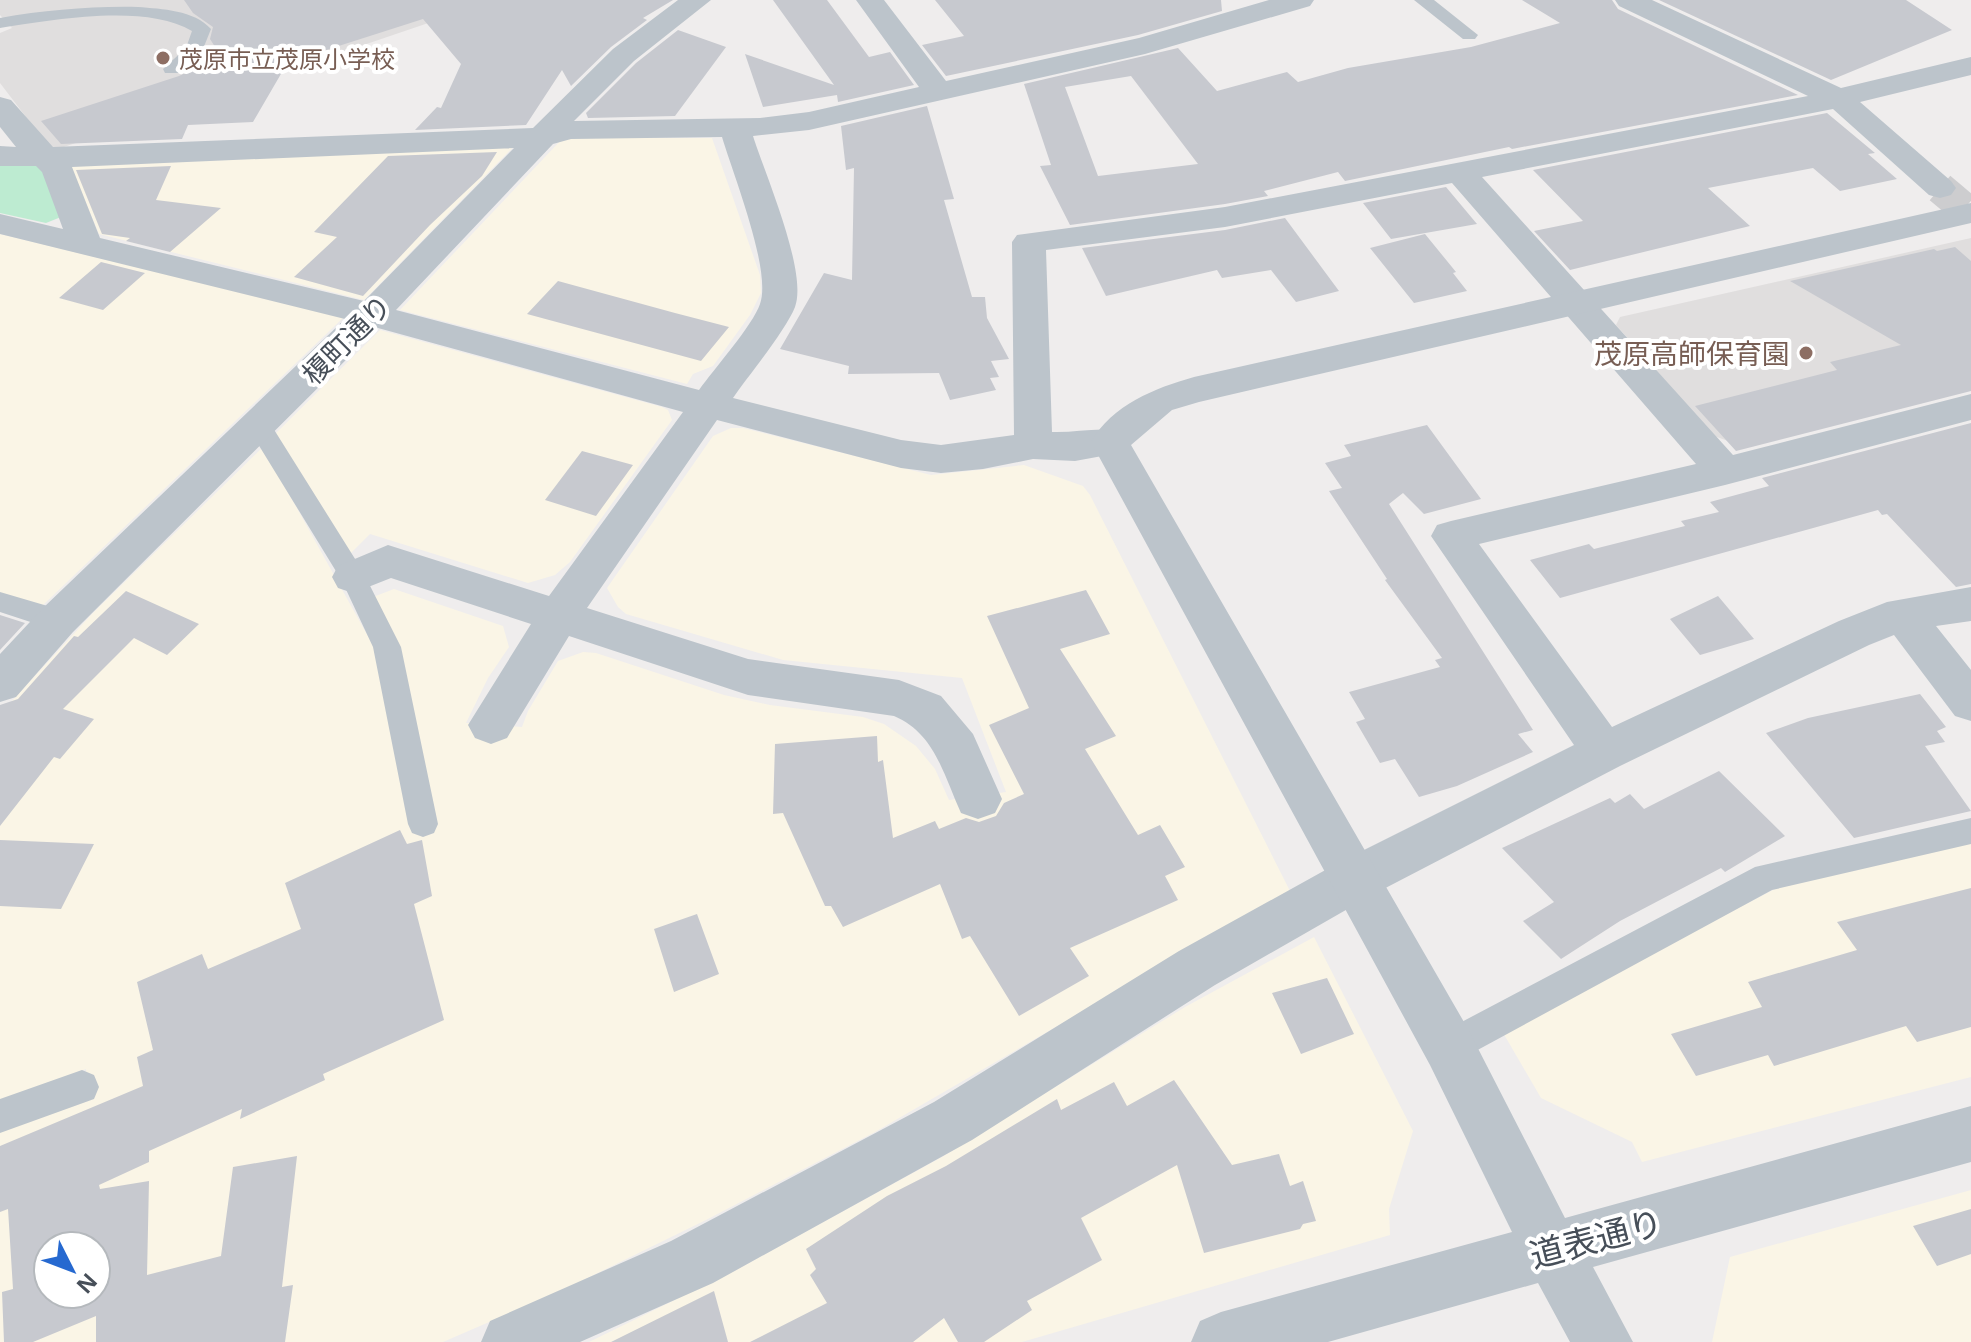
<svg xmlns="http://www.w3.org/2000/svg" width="1971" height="1342" font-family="'Open Sans','Noto Sans JP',sans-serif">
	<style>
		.commercial { fill: #faf5e6; fill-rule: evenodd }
		.education { fill: #e0dede }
		.green { fill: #bdebd1 }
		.building { fill: #c7c9cf; fill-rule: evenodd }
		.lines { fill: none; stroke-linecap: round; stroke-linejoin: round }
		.minor-tunnel { stroke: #cdcdcf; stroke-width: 32; stroke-dasharray: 32 16; stroke-linecap: butt }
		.service { fill: #bcc4cb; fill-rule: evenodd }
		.minor { fill: #bcc4cb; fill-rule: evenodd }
		.tertiary { fill: #bcc4cb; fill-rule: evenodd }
		.education-dot { fill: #8d6e63; stroke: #fff; stroke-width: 3 }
		.labels { text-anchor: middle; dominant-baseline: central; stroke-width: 8; stroke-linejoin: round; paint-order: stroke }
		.far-education-label { font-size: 24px; fill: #785e54; stroke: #fff; text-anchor: start }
		.street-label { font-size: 28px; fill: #474f59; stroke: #fff }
		.education-label { font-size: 28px; fill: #785e54; stroke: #fff; text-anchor: end }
		.near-street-label { font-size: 34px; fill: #474f59; stroke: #fff }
	</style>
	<rect width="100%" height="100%" fill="#efeded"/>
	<!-- commercial -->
	<path class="commercial" d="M563,138H712L760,275L761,293L750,315L713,366L693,374L687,384L400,310Z
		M518,142L364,300L99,234L70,165Z
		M0,234L344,317L42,606L0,593Z
		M380,330L662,407L668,410L672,420L570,562L555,575L528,583L370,534L347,557L273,436Z
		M731,428H743L931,475L1024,465L1083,486L1090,495L1290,891L875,1132L706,1220L561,1291L443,1342H0V1132L88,1101L86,1069L0,1100V714L92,614L263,447L380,658L373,597L394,589L503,626L509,647L488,678L466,723L522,727L528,711L558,661L583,652L596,653L724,695L770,705L863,717L884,724L916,746L935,769L949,800L1006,792L962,678L783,660L626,614L618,607L607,588L713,436ZM48,1246H96V1294H48Z
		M1971,841V1077L1642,1162L1632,1142L1541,1098L1502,1031L1775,889Z
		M1314,937L1413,1131L1389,1209L1390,1235L1022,1342H589L738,1269L942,1157L1185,1007Z
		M1971,1190V1342H1712L1730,1257Z"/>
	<!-- education -->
	<path class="education" d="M0,0H496L52,151L0,83V33L12,28L0,15Z
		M1971,238V381L1734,443L1714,436L1616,325L1620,317Z"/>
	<!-- green -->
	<path class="green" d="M31,163L44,169L61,217L46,223L0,213V166Z"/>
	<!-- building -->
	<path class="building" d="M184,0H673L643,18L647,20L611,47L571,86L562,70L526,125L415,130L437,107L441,108L461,64L423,19L323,51L326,54L285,67L253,122L188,125L182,139L61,144L41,121L179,76L196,68L194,65L221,56L210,39L213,27L193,13Z
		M773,0H827L869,57L890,52L914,85L838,102L837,95L763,107L745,54L834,85Z
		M935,0H1221L1222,11L1138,35L946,76L922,45L964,36Z
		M1522,0H1612L1618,9L1798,95L1512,149L1509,147L1345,181L1338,172L1264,191L1268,196L1225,204L1070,225L1040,166L1051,165L1024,84L1178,48L1217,91L1287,72L1298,82L1348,68L1471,47L1560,23ZM1131,76L1198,164L1098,176L1065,87Z
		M1659,0H1906L1952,30L1831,80Z
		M678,30L726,47L675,116L588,118L586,113L636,63Z
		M927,106L954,199L944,200L972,297H985L987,318L1009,359L991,361L999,377L990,378L996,390L950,400L939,373L848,374L849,366L780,349L824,273L852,280L854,168L846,170L841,126Z
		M1827,113L1875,153L1868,154L1897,179L1840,191L1813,168L1708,188L1750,226L1570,270L1534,231L1583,221L1533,170Z
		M497,152L482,176L430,225L363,296L294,277L337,237L314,232L388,156Z
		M171,166L156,200L221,208L170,252L126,241L130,238L102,234L76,170Z
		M1446,187L1477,224L1391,239L1363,203Z
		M1285,218L1339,291L1296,302L1271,270L1222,278L1217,270L1106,296L1082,248L1225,230Z
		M1425,234L1456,272L1453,273L1467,291L1414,303L1370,248Z
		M1955,247L1971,261V391L1736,451L1695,406L1837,370L1830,362L1901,345L1790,281L1934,249L1937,251Z
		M101,262L145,273L103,310L59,298Z
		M558,281L675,313L729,327L701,361L527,314Z
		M1971,423V584L1956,587L1887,514L1882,515L1878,510L1560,598L1530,560L1589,544L1594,549L1685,526L1681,521L1719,512L1710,502L1769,486L1762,478Z
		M1427,425L1481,499L1424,514L1403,493L1389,504L1533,730L1518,734L1533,752L1457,786L1419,797L1395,759L1380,763L1356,722L1365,719L1349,692L1440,667L1435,660L1442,658L1385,580L1387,579L1329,491L1342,488L1325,463L1351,456L1344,445Z
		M582,451L633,465L596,516L545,500Z
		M1086,590L1110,634L1060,649L1116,736L1085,749L1138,835L1160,825L1185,867L1165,876L1178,900L1070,948L1089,976L1019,1016L970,936L962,939L940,884L843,927L831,906H825L783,813L773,814L775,744L877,736L878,762L883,760L893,838L935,821L939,829L966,818L979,822L996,816L1004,803L1024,794L989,725L1029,708L987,616Z
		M126,591L199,624L167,655L134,638L63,709L94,719L60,759L54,757L0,826V705L18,699L74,636L78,637Z
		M1718,596L1754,639L1700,655L1670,619Z
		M0,615L25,623L0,650Z
		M1920,694L1946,727L1937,731L1945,742L1925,746L1971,811L1854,838L1766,733L1808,718Z
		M1719,771L1785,836L1725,872L1721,868L1620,921L1561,959L1523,921L1554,902L1502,848L1610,798L1615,803L1630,794L1644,809Z
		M400,830L407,844L422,840L432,896L414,904L444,1020L323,1074L325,1080L240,1119L242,1109L149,1151V1162L99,1185L100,1189L149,1181L147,1275L221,1256L233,1167L297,1156L282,1287L293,1285L285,1342H96V1316L33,1342H4L2,1292L13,1289L8,1209L0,1212V1146L143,1086L137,1057L153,1050L137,982L202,954L208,969L301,929L285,883ZM48,1246H96V1294H48Z
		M0,840L94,844L61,909L0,906Z
		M1971,888V1027L1917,1042L1906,1026L1774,1066L1768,1055L1696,1076L1671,1034L1762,1007L1748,982L1857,950L1837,922Z
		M697,914L719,974L674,992L654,929Z
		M1327,978L1354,1034L1301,1054L1272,993Z
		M1174,1080L1232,1165L1279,1154L1290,1186L1303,1181L1316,1221L1303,1224L1300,1229L1204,1253L1177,1165L1081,1218L1102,1260L1027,1301L1032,1310L984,1342H958L944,1318L913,1342H750L827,1303L810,1275L816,1269L806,1249L887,1196L946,1166L1057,1099L1061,1110L1114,1082L1127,1106Z
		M1971,1209V1254L1937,1266L1913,1226Z
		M714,1291L728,1342H611Z"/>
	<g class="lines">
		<!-- minor-tunnel -->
		<path class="minor-tunnel" d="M1940,188L1965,209"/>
		<!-- service -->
		<path class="service" d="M1414,0H1434L1478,35L1475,39H1463Z
			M138,7C162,9 194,10 211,29L201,54L179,73H165L163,69L186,48L192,31C145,3 52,20 0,28V18C46,10 92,6 138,7Z
			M259,417L268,420L362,570L401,647L438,824L434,833L423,837L412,833L408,824L373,647L342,581L247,426L250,420Z
			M0,592L68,612L72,620L68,628L58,631L0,612Z
			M1971,818V844L1772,890L1461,1059L1449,1063L1437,1059L1432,1047L1437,1035L1755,867Z
			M82,1070L94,1075L99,1087L94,1099L0,1133V1099Z"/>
		<!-- minor -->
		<path class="minor" d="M678,0H711L634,61L574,121L760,118L809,112L919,87L856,0H884L946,81L1139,38L1269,0H1314L1310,6L1145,54L809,130L753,136C765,174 808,272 795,307C786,330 749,375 733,398L901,440L941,445L1014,435L1012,242L1017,235L1225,207L1808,96L1619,6L1615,0H1652L1841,88L1971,57V75L1860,102L1951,181L1956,188L1951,195L1940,198L1929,195L1833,109L1482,177L1733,455L1971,394V420L1725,485L1479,544L1612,727L1839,621L1887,602L1971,587V621L1936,626L1971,670V721L1955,716L1894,635L1869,645L1620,766L1372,895L1215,985L972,1140L713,1283L580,1342H481L490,1321L671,1241L934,1102L1179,951L1338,863L1574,745L1431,536L1437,525L1451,521L1696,464L1452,183L1225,227L1046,250L1052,432C1076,433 1101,426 1124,432L1129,442L1124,452L1075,461L1033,459L983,469L941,473L901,468L717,420L587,608L748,659L899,680L941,696L973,734L1002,799L995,813L978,819L961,813C944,776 935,733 894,716L748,695L569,636L507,738L491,744L475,738L468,725L531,624L391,578L353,593L338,588L332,577L338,566L388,545L549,596L683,412L378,328L73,632L16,697L0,702V654L43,608L345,319L0,234V214L63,229L42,172L36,166H0V146L16,147L0,127V97L11,100L53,147L533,128L613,49ZM722,137C733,174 772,271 760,304C753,325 714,369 699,390L396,310L553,144L571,139ZM514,148L364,301L100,238L72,167Z"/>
		<!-- tertiary -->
		<path class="tertiary" d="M1971,203V223L1199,402L1172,410L1131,445L1468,1029L1565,1218L1971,1106V1162L1593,1267L1633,1342H1570L1538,1283L1328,1342H1191L1200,1321L1221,1312L1512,1232L1430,1065L1091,442C1112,405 1155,388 1194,377Z"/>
	</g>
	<!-- markers -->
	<g class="education-dot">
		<circle cx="163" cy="58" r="8"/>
		<circle cx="1806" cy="353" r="8"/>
	</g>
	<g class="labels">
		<!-- far-education labels -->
		<g class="far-education-label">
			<text x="179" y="58">茂原市立茂原小学校</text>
		</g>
		<!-- street labels -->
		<g class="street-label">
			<text transform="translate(346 339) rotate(-45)">榎町通り</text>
		</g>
		<!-- education labels -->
		<g class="education-label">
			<text x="1790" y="353">茂原高師保育園</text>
		</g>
		<!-- near-street labels -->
		<g class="near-street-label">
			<text transform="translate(1596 1238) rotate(-15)">道表通り</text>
		</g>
	</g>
	<!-- north arrow -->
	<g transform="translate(72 1270) rotate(132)"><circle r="38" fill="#ffffff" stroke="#b5b9bd" stroke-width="2"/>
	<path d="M0-6L14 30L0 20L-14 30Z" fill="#2669d0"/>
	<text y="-12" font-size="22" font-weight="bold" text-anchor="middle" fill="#474f59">N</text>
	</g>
</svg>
